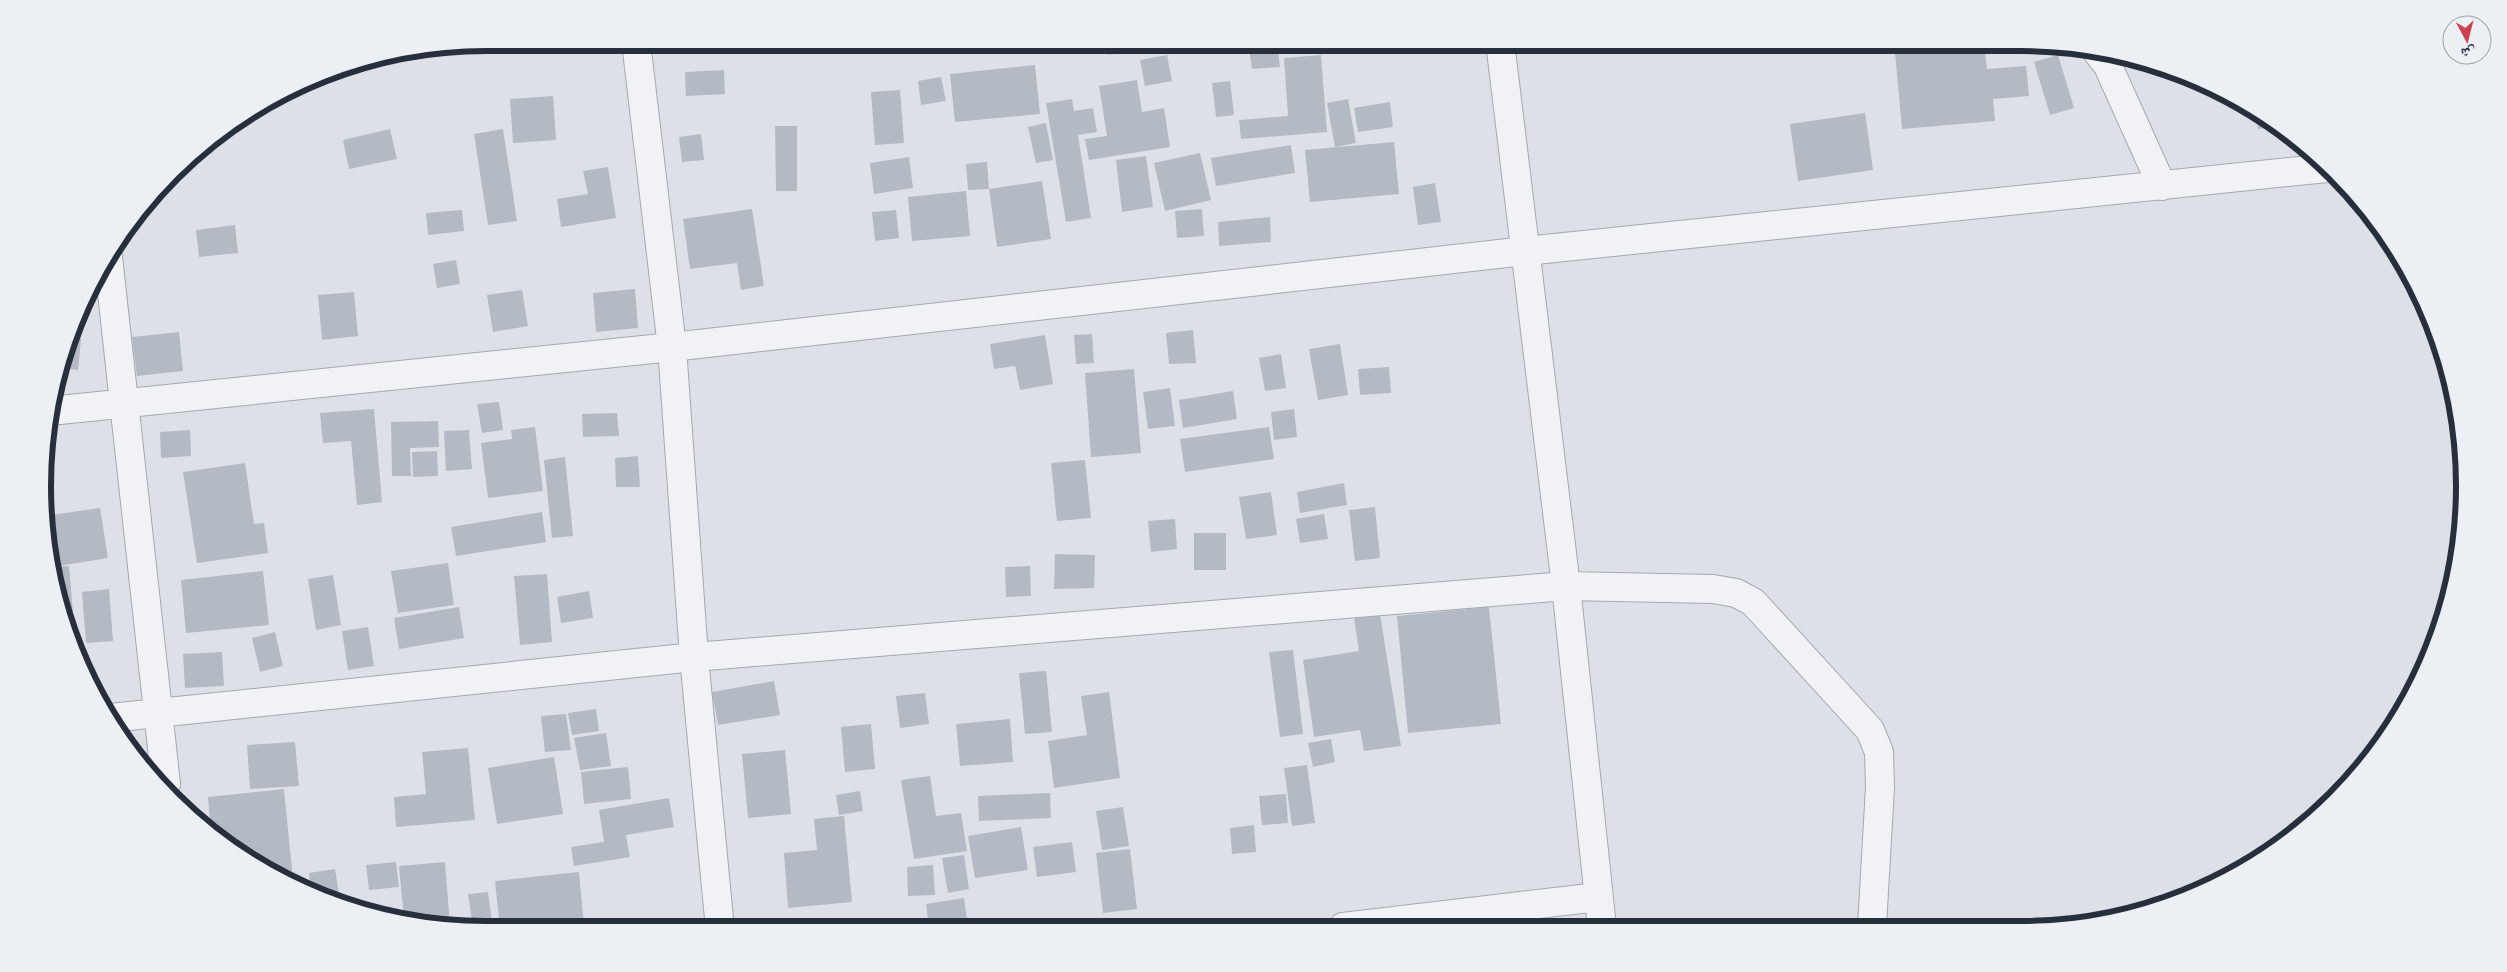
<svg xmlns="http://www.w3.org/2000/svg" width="2507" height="972" font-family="Figtree,'Noto Naskh Arabic',sans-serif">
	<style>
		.building { fill: #b4bac4 }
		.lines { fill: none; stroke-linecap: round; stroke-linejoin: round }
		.minor-casing { stroke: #a3a8b1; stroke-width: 30 }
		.minor { stroke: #f0f2f5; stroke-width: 28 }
		.rim { fill: none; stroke: #272f3d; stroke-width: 6 }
	</style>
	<rect width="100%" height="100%" fill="#dde1e7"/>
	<!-- building -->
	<path class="building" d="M1106,42H1131L1132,51L1108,55Z
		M1248,42H1277L1280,67L1252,69Z
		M1894,42H1984L1987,69L2026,66L2029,96L1993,99L1995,121L1902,129Z
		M1167,55L1172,81L1145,86L1140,60Z
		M1321,55L1327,132L1241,139L1239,120L1288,116L1284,58Z
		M2058,55L2074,108L2050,115L2034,62Z
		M1035,65L1040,114L955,122L950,74Z
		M724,70L725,94L686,96L685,72Z
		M941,77L946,101L921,105L918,81Z
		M1137,80L1142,112L1164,108L1170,147L1089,160L1085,139L1107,136L1099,86Z
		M1230,81L1234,115L1216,117L1212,83Z
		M900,90L904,143L875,145L871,92Z
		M553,96L556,140L513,143L510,99Z
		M1072,99L1074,111L1093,108L1097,132L1078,135L1091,218L1066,222L1046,103Z
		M1348,99L1356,143L1335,147L1327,103Z
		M1390,102L1393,127L1358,132L1354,108Z
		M2256,112L2280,127L2258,129Z
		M1865,113L1873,170L1798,181L1790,124Z
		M1046,123L1053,160L1036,163L1028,127Z
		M775,126H797V191H776Z
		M390,129L397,159L349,169L343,140Z
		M503,129L517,221L488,225L474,134Z
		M701,134L704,160L682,162L679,137Z
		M1394,142L1399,194L1310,202L1305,150Z
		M1291,145L1295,173L1216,186L1211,158Z
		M1200,153L1211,200L1165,211L1154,163Z
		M1146,156L1153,207L1122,212L1116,160Z
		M909,157L913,188L874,194L870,163Z
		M987,162L989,189L968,190L966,164Z
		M608,167L616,218L561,227L557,199L588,194L583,171Z
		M1042,181L1051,239L997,247L989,189Z
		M1435,183L1441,222L1418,225L1413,187Z
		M966,191L970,236L912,241L908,197Z
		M752,209L764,286L741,290L737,263L690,269L683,219Z
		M1202,209L1204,236L1177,238L1175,211Z
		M462,210L464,231L428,235L426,213Z
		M896,210L899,238L875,241L872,212Z
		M1270,217L1271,242L1219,246L1218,222Z
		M235,225L238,253L199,257L196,230Z
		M456,260L460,284L437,288L433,264Z
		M635,289L638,328L596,332L593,293Z
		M522,290L528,326L493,332L487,295Z
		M354,292L358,336L322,340L318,295Z
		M1193,330L1196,363L1169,364L1166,333Z
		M179,332L183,371L137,376L132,337Z
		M1092,334L1094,363L1076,364L1074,335Z
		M1045,335L1053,384L1020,390L1015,366L994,369L990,344Z
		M69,337L81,339L78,370L60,368Z
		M1340,344L1348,395L1318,400L1309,349Z
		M1281,354L1286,388L1265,391L1259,358Z
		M1389,367L1391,393L1360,395L1358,369Z
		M1134,369L1141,453L1091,457L1085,373Z
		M1170,388L1175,426L1148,429L1143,392Z
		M1233,391L1237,419L1183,428L1179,400Z
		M499,402L503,430L482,433L477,404Z
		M374,409L382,502L357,505L351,441L323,443L320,413Z
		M1294,409L1297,437L1274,440L1271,412Z
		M617,413L619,436L583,437L582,414Z
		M438,421L439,447L410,448L411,476H392L391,422Z
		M535,427L543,491L488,498L481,443L512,439L511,430Z
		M1269,427L1274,459L1185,472L1180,439Z
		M190,430L191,456L161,458L160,432Z
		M469,430L472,469L446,471L444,431Z
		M437,451L438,476L413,477L412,452Z
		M638,456L640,487H616L615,458Z
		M565,457L573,536L552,538L544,460Z
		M1085,460L1091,518L1057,521L1051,463Z
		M245,463L254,524L264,523L268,553L197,563L183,472Z
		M1344,483L1347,505L1300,513L1297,492Z
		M1271,492L1277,535L1246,539L1239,497Z
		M1375,507L1380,558L1355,561L1349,510Z
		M100,508L108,558L59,566L51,515Z
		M542,512L546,542L456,556L451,527Z
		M1324,514L1328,539L1300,543L1296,519Z
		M1175,519L1177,549L1151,552L1148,521Z
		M1194,533H1226V570H1194Z
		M1055,554L1095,555L1094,588L1054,589Z
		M448,563L454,605L398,613L391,571Z
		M69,566L73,612L63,613L51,567Z
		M1030,566L1031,596L1006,597L1005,567Z
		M263,571L269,625L186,633L181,580Z
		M547,574L552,642L520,645L514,576Z
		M333,575L341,625L316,630L308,579Z
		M109,589L113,641L86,643L82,592Z
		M589,591L593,618L561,623L557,597Z
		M459,607L464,638L399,649L394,618Z
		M1489,607L1501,724L1408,733L1397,616Z
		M1380,614L1401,746L1364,751L1360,730L1314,737L1303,660L1359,651L1354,618Z
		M368,627L374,666L348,670L342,631Z
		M275,632L283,666L260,672L252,638Z
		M1293,650L1303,734L1280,737L1269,652Z
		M222,652L224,686L185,688L183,654Z
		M1046,671L1052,732L1025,734L1019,673Z
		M774,681L780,715L718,725L712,692Z
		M1109,692L1120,778L1054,788L1048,741L1087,735L1081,696Z
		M925,693L929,724L900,728L896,696Z
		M596,709L599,731L572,735L568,713Z
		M566,714L571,750L545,752L541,716Z
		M1010,719L1013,762L960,766L956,724Z
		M871,724L875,769L845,772L841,727Z
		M606,733L611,766L580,770L574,738Z
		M1331,739L1335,762L1313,767L1308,743Z
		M295,742L299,786L250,789L247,745Z
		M468,748L475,820L396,827L394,797L426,794L422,752Z
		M785,750L791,814L748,818L742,754Z
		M554,757L563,814L497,824L488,768Z
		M1307,765L1315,823L1292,826L1284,768Z
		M628,767L631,799L584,804L581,772Z
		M930,776L936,816L961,813L967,851L914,859L901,780Z
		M284,789L293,879L284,880L211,833L208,797Z
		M860,791L863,811L839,815L836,795Z
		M1050,793L1051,818L979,821L978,796Z
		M1286,794L1288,823L1262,825L1259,796Z
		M669,798L674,827L626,835L630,857L574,866L571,847L604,842L599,810Z
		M1123,807L1129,846L1102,850L1096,811Z
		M844,816L852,902L788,908L784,853L817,850L814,819Z
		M1254,825L1256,852L1232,854L1230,828Z
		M1021,827L1028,870L975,878L968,836Z
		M1072,842L1076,872L1037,877L1033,847Z
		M1130,849L1137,909L1103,913L1096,853Z
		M964,855L969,889L948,893L942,858Z
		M396,862L399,887L369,890L366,865Z
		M445,862L450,925L404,919L399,866Z
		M933,865L935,895L908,896L907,867Z
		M335,869L339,894L323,896L311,892L309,873Z
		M579,872L584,926L546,929H500L495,881Z
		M488,892L493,929L473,928L468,894Z
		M964,898L968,926L929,928L926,904Z
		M1116,921L1117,928H1080V927Z"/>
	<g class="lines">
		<!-- minor casing -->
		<g class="minor-casing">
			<path id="minor" d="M636,42L672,347L694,657L720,929
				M1500,42L1566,586L1602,927
				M2098,53L2108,66L2162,186
				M108,257L166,784
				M50,411L672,347L1526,251L2327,168
				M110,718L694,657L1566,586L1713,589L1736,593L1753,602L1870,730L1879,752L1880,787L1872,926
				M1343,927L1598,897"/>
		</g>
		<!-- minor -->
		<use href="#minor" class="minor"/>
	</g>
	<!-- crop -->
	<path d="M0 0H2507V972H0ZM486 51H2021A435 435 0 0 1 2456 486V486A435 435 0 0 1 2021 921H486A435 435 0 0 1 51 486V486A435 435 0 0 1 486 51Z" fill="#ecf0f5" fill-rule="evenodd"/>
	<path class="rim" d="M486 51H2021A435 435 0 0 1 2456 486V486A435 435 0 0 1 2021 921H486A435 435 0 0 1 51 486V486A435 435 0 0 1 486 51Z"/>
	<!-- north arrow -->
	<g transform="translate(2467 40) rotate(173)"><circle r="24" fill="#ecf0f5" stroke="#9da3ab"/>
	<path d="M0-4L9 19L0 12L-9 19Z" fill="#cc4254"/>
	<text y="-8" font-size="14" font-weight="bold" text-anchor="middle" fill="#272f3d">ش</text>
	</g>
</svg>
